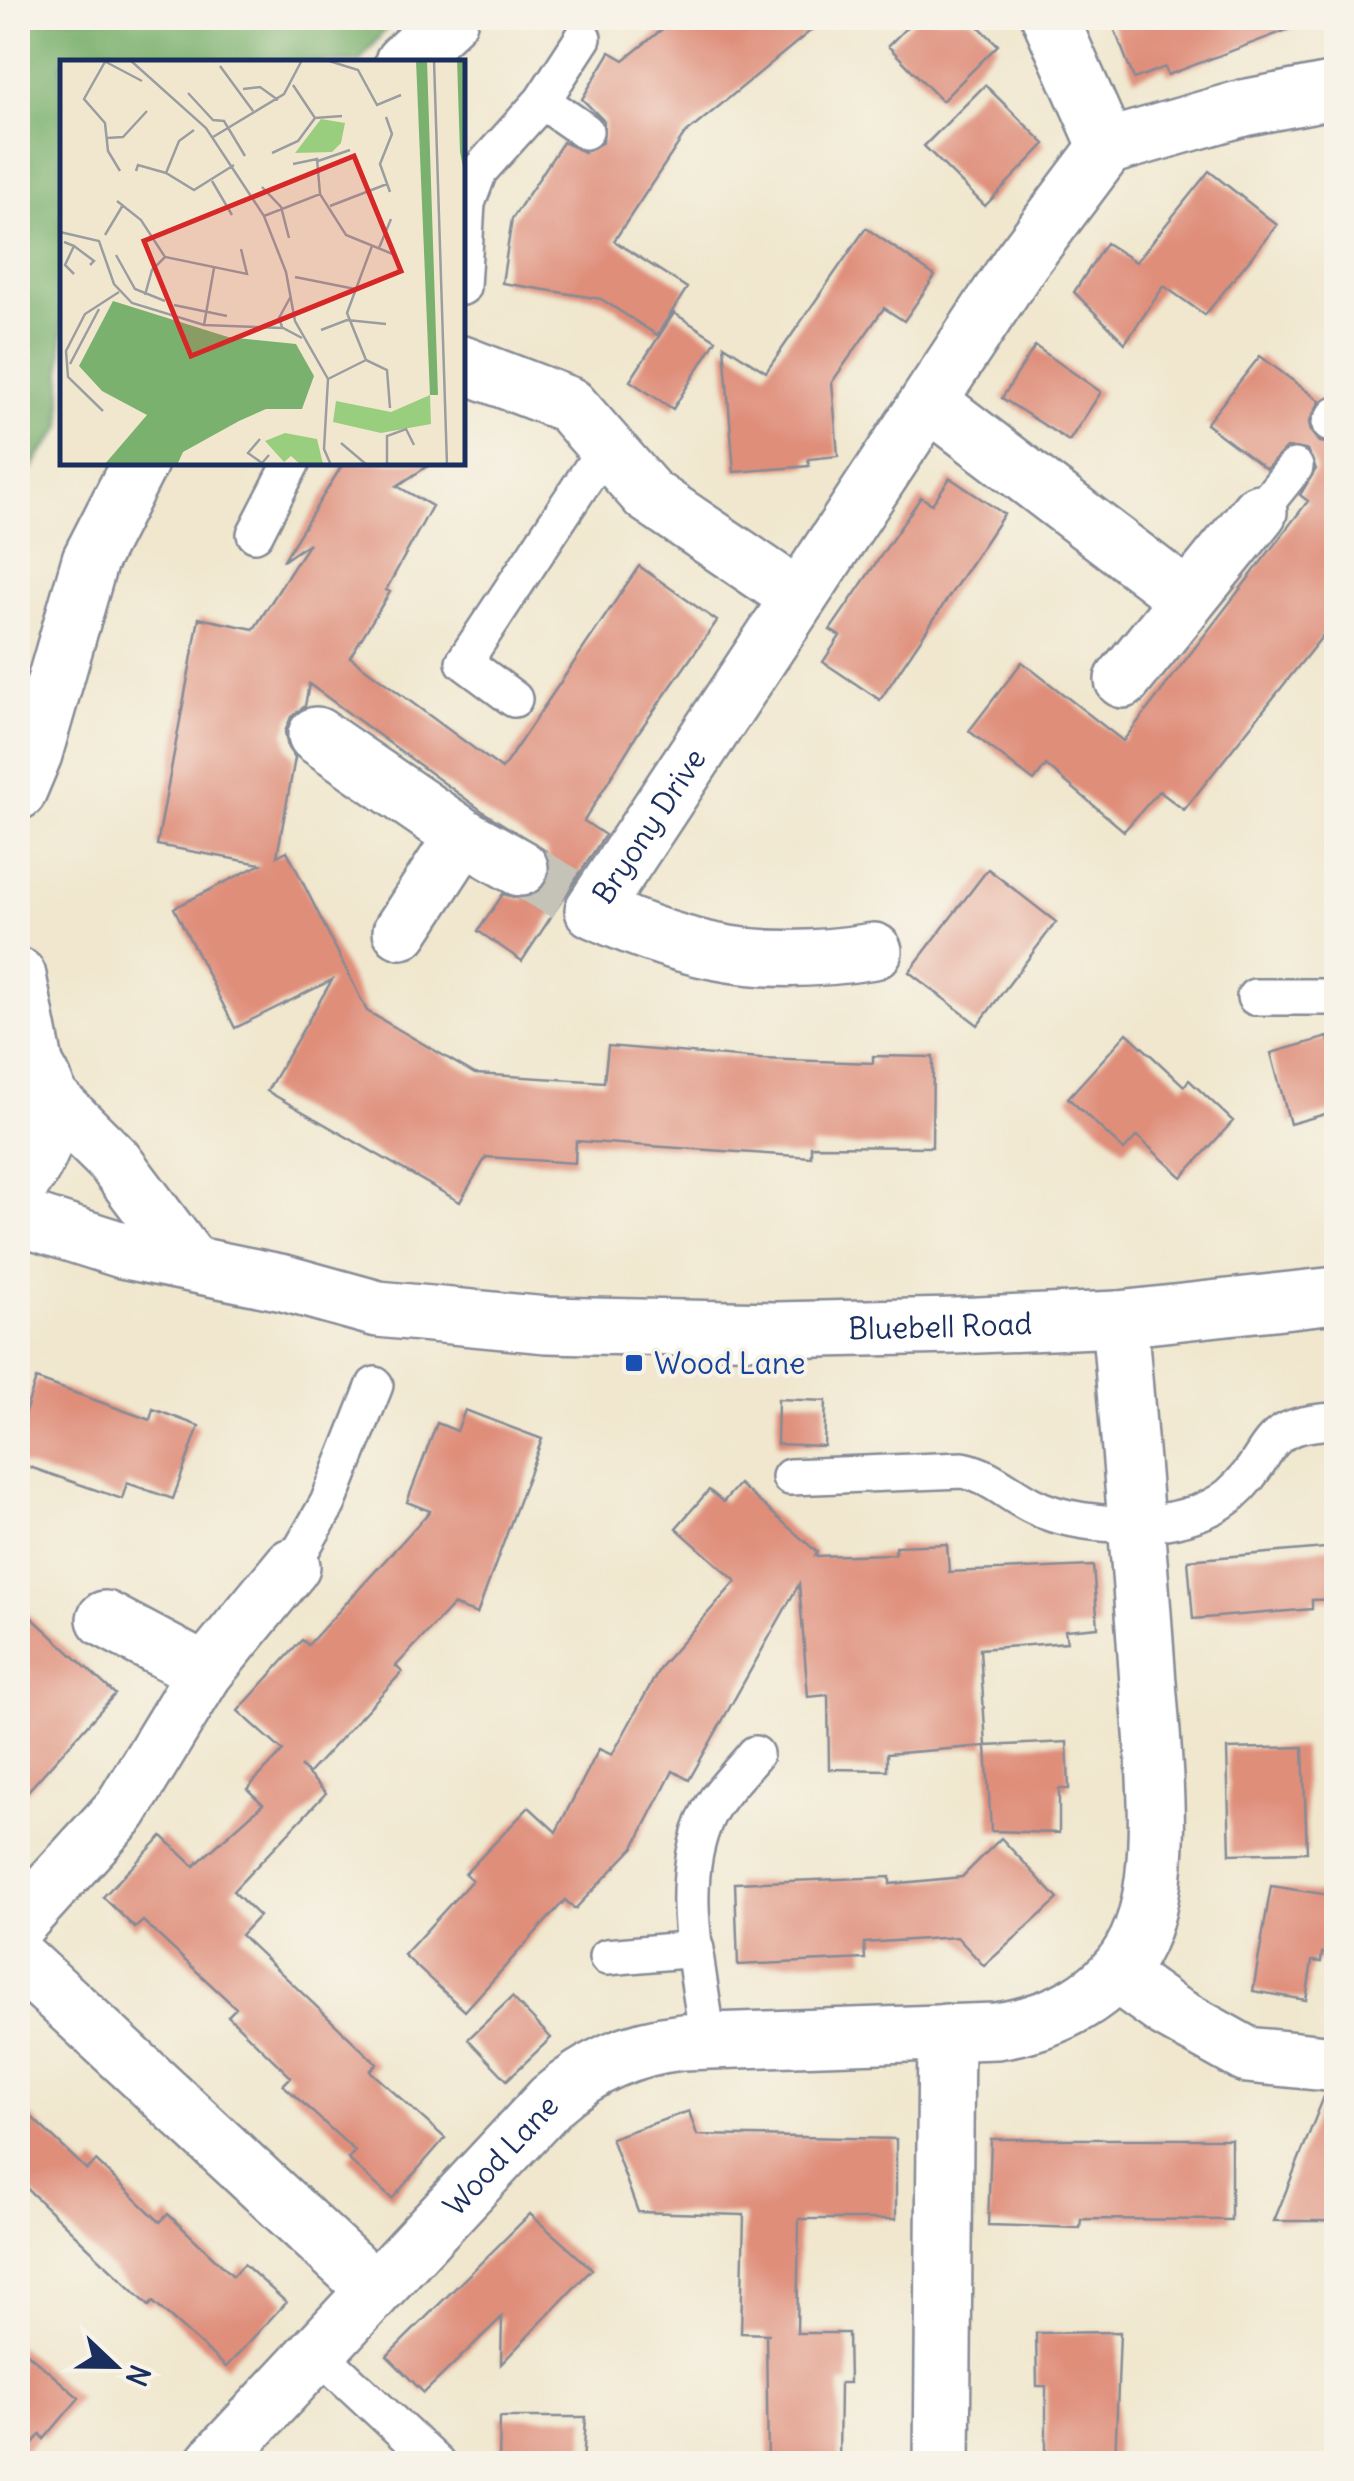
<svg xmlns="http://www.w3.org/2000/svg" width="1354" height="2481" font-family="Delius,sans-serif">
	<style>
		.forest { fill: #7bb16e; stroke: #4b7066; stroke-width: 2.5 }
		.building { fill: #df8e7a }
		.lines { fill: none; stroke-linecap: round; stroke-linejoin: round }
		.minor-tunnel { stroke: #c5c2b8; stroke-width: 55; stroke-dasharray: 55 28; stroke-linecap: butt }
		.service-casing { stroke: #868b96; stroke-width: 40 }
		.minor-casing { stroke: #868b96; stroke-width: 60 }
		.tertiary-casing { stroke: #868b96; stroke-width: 60 }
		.service { stroke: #fff; stroke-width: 35 }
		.minor { stroke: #fff; stroke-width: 55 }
		.tertiary { stroke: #fff; stroke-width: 55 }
		.transit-dot { fill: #1a4fb4; stroke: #f7f3e8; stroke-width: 4 }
		.labels { text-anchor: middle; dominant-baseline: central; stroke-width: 8; stroke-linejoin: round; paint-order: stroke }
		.street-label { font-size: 30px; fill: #1b2f5e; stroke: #f7f3e8 }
		.transit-label { font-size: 30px; fill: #164399; stroke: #f7f3e8; text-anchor: start }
		.inset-road { fill: none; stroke: #9b9da1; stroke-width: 2.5 }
		.view { fill: #d62828; fill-opacity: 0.15; stroke: #d62828; stroke-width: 5 }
		.inset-edge { fill: none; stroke: #1b2f5e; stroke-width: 5 }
	</style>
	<rect width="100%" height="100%" fill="#f7f3e8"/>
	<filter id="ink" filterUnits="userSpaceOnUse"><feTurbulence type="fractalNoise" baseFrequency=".01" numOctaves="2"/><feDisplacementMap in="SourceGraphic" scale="20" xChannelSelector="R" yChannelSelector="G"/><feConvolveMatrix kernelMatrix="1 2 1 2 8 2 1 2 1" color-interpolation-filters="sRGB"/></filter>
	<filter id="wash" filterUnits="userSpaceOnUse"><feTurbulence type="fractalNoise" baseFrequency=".0048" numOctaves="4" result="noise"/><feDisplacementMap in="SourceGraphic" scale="40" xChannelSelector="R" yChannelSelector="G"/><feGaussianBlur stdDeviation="2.25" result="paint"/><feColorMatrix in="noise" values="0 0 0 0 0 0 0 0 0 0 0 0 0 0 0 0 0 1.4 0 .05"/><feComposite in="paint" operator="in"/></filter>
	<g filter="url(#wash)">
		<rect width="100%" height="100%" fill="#f0e7ce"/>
		<!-- forest -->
		<path class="forest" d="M18,18H395L359,62H62V427L39,456L18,496Z"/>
		<g id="blocks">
			<!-- building -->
			<path class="building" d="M676,18H826L684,135L614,241L687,288L657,335L601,299L502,283L512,219L563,142L584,152L603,142L604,121L582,99L610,52L624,60Z
				M916,18H970L998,45L942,101L888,46Z
				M1110,18H1307L1308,22L1168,75L1165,67L1134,79Z
				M985,85L1045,144L985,206L924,146Z
				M1209,171L1277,225L1205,315L1164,286L1125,343L1074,292L1106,243L1136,262Z
				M866,228L935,276L904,321L884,308L832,382L838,456L808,459L809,466L734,472L724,345L766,372Z
				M674,313L716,340L673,409L630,381Z
				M1035,346L1101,392L1069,441L1002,398Z
				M1260,356L1320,401L1309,422L1311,432L1319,442L1336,444V619L1184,810L1159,791L1124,831L1046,765L1034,781L969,731L1022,662L1123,741L1308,501L1300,495L1316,469L1307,450L1286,448L1266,469L1206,424Z
				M344,462H434L397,486L432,506L386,590L390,592L350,657L502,769L639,566L717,621L638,733L584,821L605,835L522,961L478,931L503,894L521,899L537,894L547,884L551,869L546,851L485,813L309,684L305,706L291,717L285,732L288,748L295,758L277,856L287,851L367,1011L475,1074L604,1082L608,1046L760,1059L873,1063V1056L933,1057L932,1147L811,1146V1157L576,1141L575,1163L486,1157L460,1202L267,1091L332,980L235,1028L174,908L261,864L157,845L199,618L254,629L309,543L283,561Z
				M950,478L1004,514L880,700L823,662L840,636L830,630L921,497L932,504Z
				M988,869L1056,922L978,1025L909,972Z
				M1127,1033L1184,1086L1189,1080L1233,1121L1182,1177L1137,1136L1124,1150L1068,1098Z
				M1328,1037L1336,1070V1111L1290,1124L1271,1053Z
				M36,1379L150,1420L153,1409L199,1426L173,1499L127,1483L122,1499L18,1463V1433Z
				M778,1399L826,1401L824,1446L777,1444Z
				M465,1410L542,1439L477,1614L453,1605L396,1666L402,1672L308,1774L300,1766L326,1793L233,1891L259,1916L241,1935L377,2064L370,2071L445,2138L392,2199L348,2159L355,2151L283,2085L291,2077L228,2016L236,2008L143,1921L135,1928L103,1897L162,1836L194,1866L263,1804L247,1789L283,1751L238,1711L302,1640L308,1645L430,1511L407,1502L437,1423L457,1431Z
				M739,1484L817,1552L815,1556L895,1554L896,1546L947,1544L949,1572L1093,1566L1098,1627L1065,1630L1067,1642L980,1649L986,1746L887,1754V1770L829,1769L828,1695L808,1697L799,1584L689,1780L673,1771L634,1847L575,1909L565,1900L465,2011L404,1955L472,1880L465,1874L529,1807L556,1832L599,1749L612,1755L661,1666L736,1581L676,1528L709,1490L723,1502Z
				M1336,1547V1599L1312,1600V1609L1193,1619L1188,1560Z
				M18,1605L115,1694L18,1802Z
				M1067,1742L1069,1789H1059V1833L991,1831L986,1746Z
				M1303,1747L1307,1852L1230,1854L1227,1749Z
				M1001,1838L1058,1899L984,1966L957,1937L864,1943L865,1959L738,1965L735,1883L890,1877V1884L962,1877Z
				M1271,1886L1336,1896V1955L1322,1953L1321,1962L1312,1961L1306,2000L1253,1991Z
				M512,1997L551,2038L507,2080L468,2039Z
				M1325,2094L1336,2095V2221H1274Z
				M18,2104L87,2170L96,2161L160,2222L168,2214L233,2276L244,2264L286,2302L226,2367L153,2302L149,2306L18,2180Z
				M689,2111L697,2135L896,2139V2219H799L797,2333H848L849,2383H840L839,2464H768L766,2334H770L741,2333L744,2215L638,2212L611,2138Z
				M991,2139H1231V2220L1081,2219L1080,2228L988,2225Z
				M530,2214L592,2269L501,2364L502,2317L424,2393L387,2356Z
				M1120,2332L1115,2464H1046V2386H1037L1036,2333Z
				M18,2345L79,2398L44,2439L41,2434L18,2460Z
				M500,2417H586L583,2464H499Z"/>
		</g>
	</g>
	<g filter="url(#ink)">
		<use href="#blocks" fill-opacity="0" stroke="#868b96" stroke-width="2.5"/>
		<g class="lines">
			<!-- minor-tunnel -->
			<path class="minor-tunnel" d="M520,868L566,894"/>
			<!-- service casing -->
			<g class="service-casing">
				<path id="service" d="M542,101L585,131
					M462,287L467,203L479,171L542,101L583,38
					M1330,424L1336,415
					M1259,512L1295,467
					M255,534L292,462
					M514,699L464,662L606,447
					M1255,997H1336
					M790,1477L963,1470C991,1476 1006,1492 1031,1505C1059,1520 1104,1525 1136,1524C1166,1523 1207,1515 1230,1495C1277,1454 1256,1424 1336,1421
					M292,1566L328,1503L375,1385
					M607,1957L696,1949
					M708,2041C699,1971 675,1883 707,1816C717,1794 740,1773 755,1754
					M317,2352L437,2464"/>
			</g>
			<!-- minor casing -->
			<g class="minor-casing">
				<g id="minor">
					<path d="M1050,18L1107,147"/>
					<path d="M403,62L450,18"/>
					<path d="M462,364L569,405L648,495L798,597"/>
					<path d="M929,402L1188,599"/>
					<path d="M1123,680L1259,512"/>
					<path d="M316,735L463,836L520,868"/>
					<path d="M18,792L34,754L90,560L140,462"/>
					<path d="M401,931L463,836"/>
					<path id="s1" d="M874,951C765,969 692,955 593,910L1020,263L1107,147L1243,108L1336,90"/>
					<path d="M18,976L36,1068"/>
					<path d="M105,1619L205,1672"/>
					<path d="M18,1923L121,1810L205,1672L292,1566"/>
					<path d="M18,1958L374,2289"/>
					<path d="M1116,1974L1168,2011L1247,2055L1336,2064"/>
					<path id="s2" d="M213,2464L552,2100C591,2066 630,2048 682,2042L996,2031C1052,2023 1111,1996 1137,1941C1170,1871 1152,1745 1147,1669C1139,1552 1129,1436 1119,1319"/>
					<path d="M942,2464L946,2032"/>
				</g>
			</g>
			<!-- tertiary casing -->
			<g class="tertiary-casing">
				<g id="tertiary">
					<path d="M18,1050C68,1086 52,1148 18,1187"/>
					<path d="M48,1096L114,1161L190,1262"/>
					<path id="s3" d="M18,1217L122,1250L284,1283L378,1309L547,1325L776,1330L955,1326L1119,1319L1336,1295"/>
				</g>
			</g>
			<!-- service -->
			<use href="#service" class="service"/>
			<!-- minor -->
			<use href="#minor" class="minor"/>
			<!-- tertiary -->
			<use href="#tertiary" class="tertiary"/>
		</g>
	</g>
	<!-- markers -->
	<rect class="transit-dot" x="624" y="1353" width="20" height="20" rx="5"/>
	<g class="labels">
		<!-- street labels -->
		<g class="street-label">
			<text stroke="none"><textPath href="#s1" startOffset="390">Bryony Drive</textPath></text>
			<text stroke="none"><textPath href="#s3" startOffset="935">Bluebell Road</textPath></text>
			<text stroke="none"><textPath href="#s2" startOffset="422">Wood Lane</textPath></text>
		</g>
		<!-- transit labels -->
		<g class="transit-label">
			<text x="654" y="1363">Wood Lane</text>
		</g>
	</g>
	<!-- overview -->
	<g transform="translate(60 60)">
		<rect width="405" height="405" fill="#f0e7ce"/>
		<path d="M261,59L285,63L281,83L272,92L235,93ZM370,335L371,364L321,373L273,362L276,341L331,352ZM225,373L257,379L263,404L241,405L231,396L224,402L205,381Z" fill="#9ace7f"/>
		<path d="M356,0H367L378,335H370ZM397,0H405V117L400,92ZM53,241L168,277L236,284L254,316L242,349H206L179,361L123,392L117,405H44L87,355L42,331L19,306Z" fill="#7bb16e"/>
		<path class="inset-road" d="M46,0L24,39L45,63L48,91L60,111M70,0L146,68L204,156L226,212L235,261L268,319L264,389L271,405M266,0L298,10L317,45L341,35M374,0L387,405M46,2L82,21M160,6L193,51M233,25L255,58M183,29L200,27L218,40M128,33L153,60L164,61L185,96M326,57L332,74L320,104L330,132M153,77L224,34L242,0M47,78L63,77L87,51M212,93L238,81L255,58L282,56M258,101L290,90M233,104L257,99L260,134M76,111L78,105L106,113L134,130L174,105M106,113L119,81L134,70M152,121L172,155M202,127L221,147L229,178M57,141L81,160L105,197L187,214L181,189M270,146L327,124M204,156L260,134L286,175L335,195M0,172L39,181L54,224L72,243L144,265L223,268L242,278M45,175L63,145M4,182L14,186L5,205L14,214M14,186L34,201L30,205M319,188L331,159M56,195L75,229L105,241M235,217L295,229M85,235L92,210L105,197M114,245L167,256M144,265L154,208M222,267L219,258L231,236M261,270L287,260L326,264M306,300L327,310L330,348M10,304L39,249M268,319L306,300L287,253L312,186M43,351L8,317L6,291L25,254L59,232M200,379L188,393L202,403L209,395M281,383L307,405M327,405V376L346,369L354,385"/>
		<path class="view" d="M294,96L341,211L131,296L84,181Z"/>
		<rect width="405" height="405" class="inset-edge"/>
	</g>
	<!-- margin -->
	<rect width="1354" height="2481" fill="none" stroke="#f7f3e8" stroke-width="60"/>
	<!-- north arrow -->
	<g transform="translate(115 2366) rotate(112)" stroke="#f7f3e8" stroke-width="8" paint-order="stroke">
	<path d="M0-8L18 38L0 25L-18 38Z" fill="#1b2f5e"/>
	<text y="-15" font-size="28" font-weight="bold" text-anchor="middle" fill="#1b2f5e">N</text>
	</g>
</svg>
